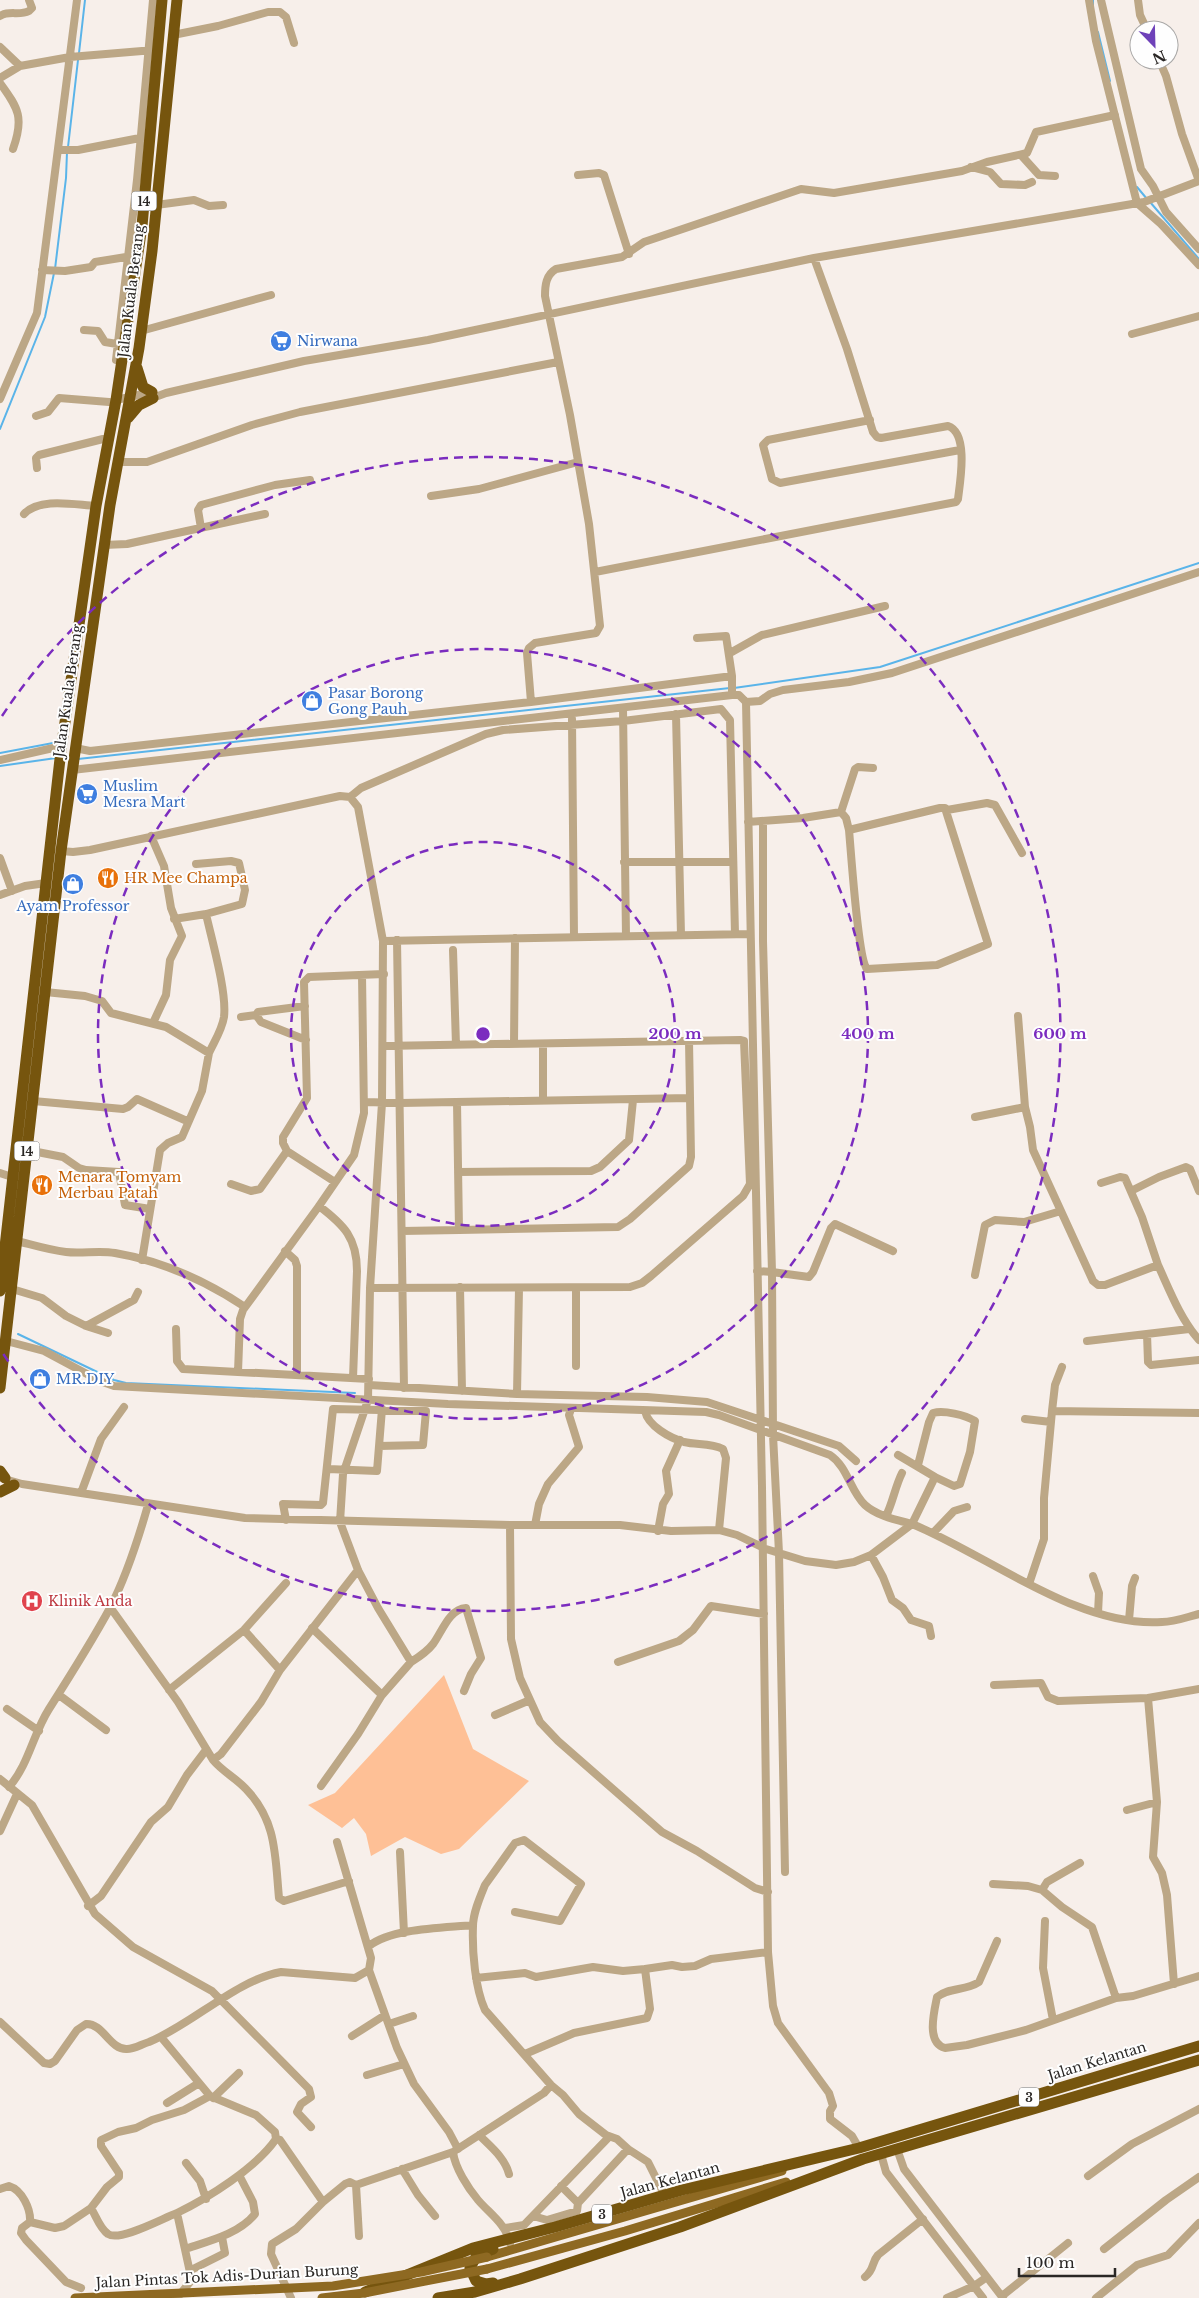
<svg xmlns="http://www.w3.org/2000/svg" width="1199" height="2298" font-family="'Libre Baskerville',serif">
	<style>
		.green { fill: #fec096 }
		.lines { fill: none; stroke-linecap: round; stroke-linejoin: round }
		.stream { stroke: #5ab4e9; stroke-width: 2 }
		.minor { stroke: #bca786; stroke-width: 8 }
		.major { stroke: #8e6922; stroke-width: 9 }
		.highway { stroke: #76550e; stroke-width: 11 }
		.major-bridge { stroke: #8e6922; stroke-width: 9 }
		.ring { fill: none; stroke: #7b2cbf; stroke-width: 2.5; stroke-dasharray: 9 6 }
		.labels { text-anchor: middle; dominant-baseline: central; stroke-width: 4; stroke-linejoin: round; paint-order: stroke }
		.shield { fill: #fefefe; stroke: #6a6866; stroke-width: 1 }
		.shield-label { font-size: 12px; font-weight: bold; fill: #2a2725 }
		.street-label { font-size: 14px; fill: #2a2725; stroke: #fefefe }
		.shop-label { font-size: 14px; fill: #366cbe; stroke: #fefefe; text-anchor: start }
		.food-label { font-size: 14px; fill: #c56008; stroke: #fefefe; text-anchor: start }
		.health-label { font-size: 14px; fill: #be3a42; stroke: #fefefe; text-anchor: start }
		.centre { fill: #7b2cbf; stroke: #fefefe; stroke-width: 2.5 }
		.ring-label { font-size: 15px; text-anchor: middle; font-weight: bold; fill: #7b2cbf; stroke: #fefefe; stroke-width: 4; stroke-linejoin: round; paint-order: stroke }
	</style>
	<rect width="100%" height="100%" fill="#f7efea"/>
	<!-- green -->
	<path class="green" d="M444,1675L473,1749L529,1781L459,1849L441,1854L405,1837L371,1856L366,1834L354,1818L342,1828L308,1805L335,1793Z"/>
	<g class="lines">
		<!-- stream -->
		<path class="stream" d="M1093,0V5
			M1098,32L1110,81
			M79,53L85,0
			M68,147L78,60
			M1137,187L1147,199
			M1150,202L1199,259
			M55,269L66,178L67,152
			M0,429L45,317L54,273
			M734,688L880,667L1199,563
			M0,753L53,743
			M78,759L730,688
			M0,766L56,758
			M18,1334L114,1380L126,1383L355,1393"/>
		<!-- minor -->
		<path class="minor" d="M1089,0L1096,41L1137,203L1161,224L1199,265
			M1101,0L1141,169L1153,186L1166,212L1199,249
			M1138,0L1140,15L1147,30
			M0,16C9,10 19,16 29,11L32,8L29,0
			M173,35L218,26L268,12H280L286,17L294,43
			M0,47L20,66
			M0,78L20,66L70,57L154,50
			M0,83C19,109 24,118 13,149
			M59,150H78L145,137
			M1021,155L1039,175L1055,176
			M971,167L990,172L1001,184L1025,185L1032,182
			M578,175L599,173L604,175L629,254
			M156,205L194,200L209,206L223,205
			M42,270L65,271L91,267L95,262L126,257
			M84,330L98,331L105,342L117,344
			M141,331L271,295
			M1132,334L1199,316
			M116,360L137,180L153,0
			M0,399L37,313L77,0
			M150,399L166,393L304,361L428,340L814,258L1144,202L1199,181L1182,134L1166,76L1159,60
			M116,400L152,392
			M36,416L48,412L59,398L109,402
			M870,420L768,440L763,445L772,479L780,483L960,450
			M118,462H147L252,425L300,412L558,362
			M37,468L36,458L39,455L103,439
			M431,496L479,489L578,462
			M24,514C40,497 75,505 96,506
			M201,528L198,510L201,505L275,485L310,480
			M104,545L127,544L265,514
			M595,572L956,502L958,499C960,482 969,433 948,426L881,438L877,437L873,432L847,349L814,258
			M697,638L726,636L732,676
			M730,653L762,635L885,606
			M531,702L527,653L529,648L535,643L596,633L600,626L589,524L570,415L545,296C545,285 546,275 556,269L622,257L644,242L801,189L834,193L962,171L987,162L1027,153L1036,132L1115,115
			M746,702L762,1487L768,1952L773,2006L778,2023L829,2093L833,2106L830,2111V2119L852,2136L859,2148
			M623,708L626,936
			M676,714L681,935
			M572,719L574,937
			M75,748L90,751L531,702L732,676V695
			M0,760L62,746
			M72,770L732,695H739L746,702L760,701L770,694L783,690L849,682L892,673L1199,572
			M350,797L361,788L486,734L503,730L623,721L721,709L730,720L735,934
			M947,810L987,803L995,805L1022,853
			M841,812L846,818L849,830C851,851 858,959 867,969L937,965L988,944L945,808H940L849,830
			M841,812L855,769L858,767L873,768
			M748,822L803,818L841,812
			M151,836L164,866L171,908L182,936L170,960L166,995L153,1023
			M61,851L73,852L90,850L340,796L350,797L358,807L383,941L382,1103L370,1288L368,1400L343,1474L340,1522L358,1570L378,1608L411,1662C419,1657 427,1652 433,1644C442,1632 449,1609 466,1608L481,1658L471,1674L464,1691
			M0,858L12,891
			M624,862H733
			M0,895L25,886L46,883
			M174,919L206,914L242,904L245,890L239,863L231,861L196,864
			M397,940L404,1388
			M383,941L750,934
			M453,950L456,1045
			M45,992L85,996L102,1001L111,1013L166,1027L209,1053C214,1042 222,1030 224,1017C227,992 212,941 206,914
			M305,1006L258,1012L256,1015L261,1022L306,1040
			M1018,1016L1025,1107L1030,1127L1033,1150L1093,1281L1098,1285H1105L1158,1265C1170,1291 1180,1318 1199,1340
			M241,1017L256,1015
			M514,1044L515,938
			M543,1100V1044
			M33,1101L123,1109L128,1107L137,1099L187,1121
			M365,1102L401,1103L690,1098L689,1041
			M975,1117L1025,1107
			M27,1150L63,1157L79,1168L86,1170L119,1172L125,1205L150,1209
			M458,1172L591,1171L600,1167L629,1140L633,1100
			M0,1173L12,1177
			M335,1182L287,1151L283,1143V1137L307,1098L304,982L309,977L384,974
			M1101,1183L1120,1177L1125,1178L1142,1217L1158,1265
			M231,1184L251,1191L260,1189L287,1151
			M1131,1191L1159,1177L1186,1167L1190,1169L1199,1191
			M319,1206C344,1225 357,1238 357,1271L353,1378
			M459,1230L618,1227L630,1219L689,1166L691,1157L690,1098
			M402,1231L459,1230L457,1102
			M17,1241C33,1245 49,1250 66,1252C82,1254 99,1250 115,1253C162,1261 206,1281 245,1307
			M285,1251L295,1260L297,1266V1375
			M142,1260L160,1150L168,1143L182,1137L202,1091L209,1053
			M757,1271L772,1272L763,941V822
			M975,1275L985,1225L995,1220L1024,1222L1061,1211
			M460,1287L462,1391
			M370,1288L630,1287L642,1283L651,1276L743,1196L750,1184L744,1041L740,1040L383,1046
			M576,1288V1366
			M12,1289L42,1298L66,1316L86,1326L134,1300L138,1292
			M86,1326L108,1333
			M176,1329L177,1361L183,1369L369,1379
			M1147,1334L1148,1362L1151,1365L1199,1360
			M6,1341L44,1351L100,1381L114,1386L448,1404L706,1412L719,1415L830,1455C848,1467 850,1491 865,1505C877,1516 897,1520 912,1524L935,1477L954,1486L960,1484L970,1452L975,1421C965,1415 944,1410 933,1413L929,1422L918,1465
			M1087,1341L1189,1329
			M238,1372L240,1319L243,1310L319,1206L354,1155L364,1113L362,975
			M369,1385L517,1394L647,1397L707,1402L839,1446L856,1461
			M517,1394L519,1288
			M645,1411C648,1426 670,1438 684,1442C697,1445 711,1443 723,1449L726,1458L719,1530
			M1052,1411L1055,1385L1062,1367
			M1025,1419L1051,1422
			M898,1455L935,1477
			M328,1469L377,1471L382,1409
			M1,1478L22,1484L245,1518L510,1525H620L671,1531L719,1530L737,1535L766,1549L805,1561L836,1565L854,1562L871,1555L912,1524C988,1555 1078,1628 1162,1622C1175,1622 1187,1617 1199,1614
			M81,1493L101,1439L124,1407
			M886,1516C893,1502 895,1487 902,1473
			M286,1520L283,1504L321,1505L323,1503L333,1409L426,1411L423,1445L379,1446
			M510,1525L511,1639L520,1678L540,1722L558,1741L662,1832L697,1851L755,1888L768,1892
			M535,1525L539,1504L548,1484L579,1447L569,1415L571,1409
			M658,1531L663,1504L669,1494L666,1471L680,1440
			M933,1533L954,1511L967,1507
			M871,1555L883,1577L892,1600L903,1608L911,1620L929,1626L931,1636
			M1093,1576L1099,1593L1098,1613
			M1029,1584L1044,1539V1498L1052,1411L1199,1413
			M110,1607L178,1702L213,1760L221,1754L261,1702L280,1670L358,1570
			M1129,1620L1132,1586L1135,1578
			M312,1628L382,1695L411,1662
			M244,1630L280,1670
			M618,1662L679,1641L693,1630L711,1606L764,1614
			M994,1685L1041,1683L1048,1697L1058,1701L1148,1698
			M169,1690L244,1630L286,1583
			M59,1695L106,1730
			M7,1709L39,1731
			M495,1715L530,1700
			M213,1760C223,1772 236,1778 246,1789C277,1821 275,1856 279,1898L284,1901L349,1881
			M0,1779L32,1805L95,1914L133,1947L212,1991L309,2089L311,2097L301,2104L297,2112L311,2127
			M321,1786L358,1734L382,1695
			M9,1787C29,1764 33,1734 49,1709C70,1676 91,1643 110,1608C127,1575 138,1540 148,1505
			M1157,1802L1153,1857L1162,1873L1167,1895L1174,1984
			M1127,1810L1157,1802L1148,1698L1199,1689
			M0,1831L17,1794
			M400,1852L404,1933
			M1080,1863L1047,1882L1042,1890L1062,1907L1092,1927L1116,1998
			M785,1872L779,1553L773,1435L772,1272L809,1277L813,1272L831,1228L835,1224L893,1251
			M993,1884L1028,1886L1042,1890
			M88,1906L101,1896L151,1822L168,1807L187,1775L206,1750
			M515,1912L560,1921L581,1884L524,1840L515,1843L485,1885C480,1897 473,1913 473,1926C472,1951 475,1988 485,2010L551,2085L563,2095L579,2114L606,2135L617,2139L628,2149L648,2162L664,2194
			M1045,1921L1043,1968L1053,2020
			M997,1941L979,1982C966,1991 949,1987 937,1997C934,2012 926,2043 945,2048L967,2045L1026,2030L1116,1998L1133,1996L1199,1976
			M369,1946C392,1928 443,1928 473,1925
			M369,1970L397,2048L414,2084L449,2132L458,2149
			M476,1978L525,1973L536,1977L593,1967L623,1971L645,1969
			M0,2022L44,2063L50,2064L55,2061L77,2030L86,2024C103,2023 110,2050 127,2049C134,2049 142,2044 149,2042C193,2024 236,1980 281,1972L355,1978L369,1970L371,1958L337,1842
			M389,2024L413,2016
			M352,2036L385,2015
			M161,2037L210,2096L256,2115L275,2132L276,2139C256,2168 208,2198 177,2213L191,2277L190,2282L177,2298
			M525,2054L574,2033L647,2018L650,2009L645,1969L672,1965L682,1967L695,1966L711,1959L768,1952
			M367,2075L404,2064
			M213,2098L239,2073
			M167,2103L199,2083
			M479,2135C491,2147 505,2158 509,2174
			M276,2139L280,2140L323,2202
			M897,2149L904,2169L1003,2298
			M881,2154L886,2172L983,2298
			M186,2163L200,2181L206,2199
			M402,2169L418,2195L435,2216
			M1088,2176L1132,2144L1199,2109
			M356,2185L359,2236
			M0,2189L9,2186C22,2190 31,2209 30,2222
			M578,2203L628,2149
			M91,2208C96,2216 100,2229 108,2234C120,2242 163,2218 177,2213
			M533,2216L547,2220L577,2211L578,2203L561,2186
			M505,2228L524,2225L609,2137
			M510,2243C506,2224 490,2214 478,2200C468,2188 455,2168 453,2152L544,2093L551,2085
			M185,2249C209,2241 239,2234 255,2214L253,2202L239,2175
			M1104,2249L1166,2200L1199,2177
			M191,2270L225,2253L222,2237
			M865,2277C875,2269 871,2263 878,2255L923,2219
			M81,2288L66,2282L26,2240L21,2233L22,2228L30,2222L55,2228L64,2226L91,2208L107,2187L119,2177V2173L101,2146V2140L118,2132L136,2128L152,2120L184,2110L210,2096
			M1002,2296L1068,2243
			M291,2298L271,2254L272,2244L296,2229L323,2202L345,2184L350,2182L356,2185L453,2152
			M947,2298L974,2286L987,2277
			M1096,2298L1137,2265L1168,2255L1199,2223"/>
		<!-- major -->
		<path class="major" d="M487,2257L782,2171
			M487,2269L625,2231L786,2182"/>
		<!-- highway -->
		<path class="highway" d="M137,368L143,387L152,392
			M128,418L139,405L153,398
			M0,1291L61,750L96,506L116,400L142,226L162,0
			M0,1388L61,851L110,505L139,348L152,251L177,0
			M0,1471L5,1478
			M0,1492L14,1485
			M493,2249L477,2255L470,2268L476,2281L486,2284L493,2283
			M365,2292L473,2248L555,2227L682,2190L859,2148L1199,2046
			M438,2298L475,2292L520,2279L680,2227L863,2159L1199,2060"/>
		<!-- major-bridge -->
		<path class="major-bridge" d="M75,2298L333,2286L421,2272L487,2257
			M322,2298L364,2293L487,2269"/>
	</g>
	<!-- distance rings -->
	<g class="ring">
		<circle cx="483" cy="1034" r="192"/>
		<circle cx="483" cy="1034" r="385"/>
		<path d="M2 716A577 577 0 1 1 2 1352"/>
	</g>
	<!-- icons -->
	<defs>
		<g id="supermarket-disc" transform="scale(1.125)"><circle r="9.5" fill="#3f7fe0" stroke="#fefefe"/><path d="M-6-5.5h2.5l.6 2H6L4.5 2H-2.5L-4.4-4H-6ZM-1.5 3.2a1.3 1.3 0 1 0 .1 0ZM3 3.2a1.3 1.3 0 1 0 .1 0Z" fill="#fff"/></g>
		<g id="shop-disc" transform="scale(1.125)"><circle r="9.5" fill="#3f7fe0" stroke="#fefefe"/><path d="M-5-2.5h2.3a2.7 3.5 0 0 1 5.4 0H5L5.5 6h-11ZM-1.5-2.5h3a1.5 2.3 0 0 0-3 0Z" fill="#fff"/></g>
		<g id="restaurant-disc" transform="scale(1.125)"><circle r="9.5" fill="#e8710a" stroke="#fefefe"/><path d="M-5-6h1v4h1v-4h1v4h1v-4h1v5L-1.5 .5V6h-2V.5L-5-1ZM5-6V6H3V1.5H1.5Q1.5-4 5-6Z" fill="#fff"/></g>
		<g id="hospital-disc" transform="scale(1.125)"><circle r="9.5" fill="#e0444e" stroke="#fefefe"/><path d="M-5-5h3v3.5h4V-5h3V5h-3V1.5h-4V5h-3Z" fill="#fff"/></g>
	</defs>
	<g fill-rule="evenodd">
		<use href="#supermarket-disc" x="281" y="341"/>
		<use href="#shop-disc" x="312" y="701"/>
		<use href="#supermarket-disc" x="87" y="794"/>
		<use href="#restaurant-disc" x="108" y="878"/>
		<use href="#shop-disc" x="73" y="884"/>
		<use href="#restaurant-disc" x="42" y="1185"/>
		<use href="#shop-disc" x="40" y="1379"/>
		<use href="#hospital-disc" x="32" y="1601"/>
	</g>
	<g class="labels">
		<!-- shield labels -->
		<g class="shield">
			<rect x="131.5" y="191.5" width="25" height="19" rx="4"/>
			<rect x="14.5" y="1141.5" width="25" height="19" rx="4"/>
			<rect x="1019" y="2087.5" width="20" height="19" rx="4"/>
			<rect x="592" y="2204.5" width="20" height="19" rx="4"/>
		</g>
		<g class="shield-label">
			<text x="144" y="201">14</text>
			<text x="27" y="1151">14</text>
			<text x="1029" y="2097">3</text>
			<text x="602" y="2214">3</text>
		</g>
		<!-- street labels -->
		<g class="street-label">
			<text transform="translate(131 291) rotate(-83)">Jalan Kuala Berang</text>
			<text transform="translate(68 691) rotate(-82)">Jalan Kuala Berang</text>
			<text transform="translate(1097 2061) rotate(-17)">Jalan Kelantan</text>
			<text transform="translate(670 2180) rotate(-15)">Jalan Kelantan</text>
			<text transform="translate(227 2276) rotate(-3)">Jalan Pintas Tok Adis-Durian Burung</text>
		</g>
		<!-- shop labels -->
		<g class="shop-label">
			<text x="297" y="341">Nirwana</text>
			<text x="328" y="693">Pasar Borong<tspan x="328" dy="16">Gong Pauh</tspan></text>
			<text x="103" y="786">Muslim<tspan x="103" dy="16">Mesra Mart</tspan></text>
			<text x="73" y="906" text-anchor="middle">Ayam Professor</text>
			<text x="56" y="1379">MR.DIY</text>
		</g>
		<!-- food labels -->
		<g class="food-label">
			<text x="124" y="878">HR Mee Champa</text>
			<text x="58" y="1177">Menara Tomyam<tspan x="58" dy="16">Merbau Patah</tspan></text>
		</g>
		<!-- health labels -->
		<g class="health-label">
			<text x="48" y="1601">Klinik Anda</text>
		</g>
	</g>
	<circle cx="483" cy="1034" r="8" class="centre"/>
	<g class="ring-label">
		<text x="675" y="1039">200 m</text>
		<text x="868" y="1039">400 m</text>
		<text x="1060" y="1039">600 m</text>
	</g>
	<!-- north arrow -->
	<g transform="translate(1154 45) rotate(157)"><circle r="24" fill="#fefefe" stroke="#a9a8a7"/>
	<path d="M0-4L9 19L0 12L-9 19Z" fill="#6e41b9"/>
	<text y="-8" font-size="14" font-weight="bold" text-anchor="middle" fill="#2a2725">N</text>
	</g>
	<!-- scale -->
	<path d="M1019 2268v8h96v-8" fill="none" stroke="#2a2725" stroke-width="2.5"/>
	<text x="1026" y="2268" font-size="15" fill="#2a2725" stroke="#fefefe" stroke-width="4" paint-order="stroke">100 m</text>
</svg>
